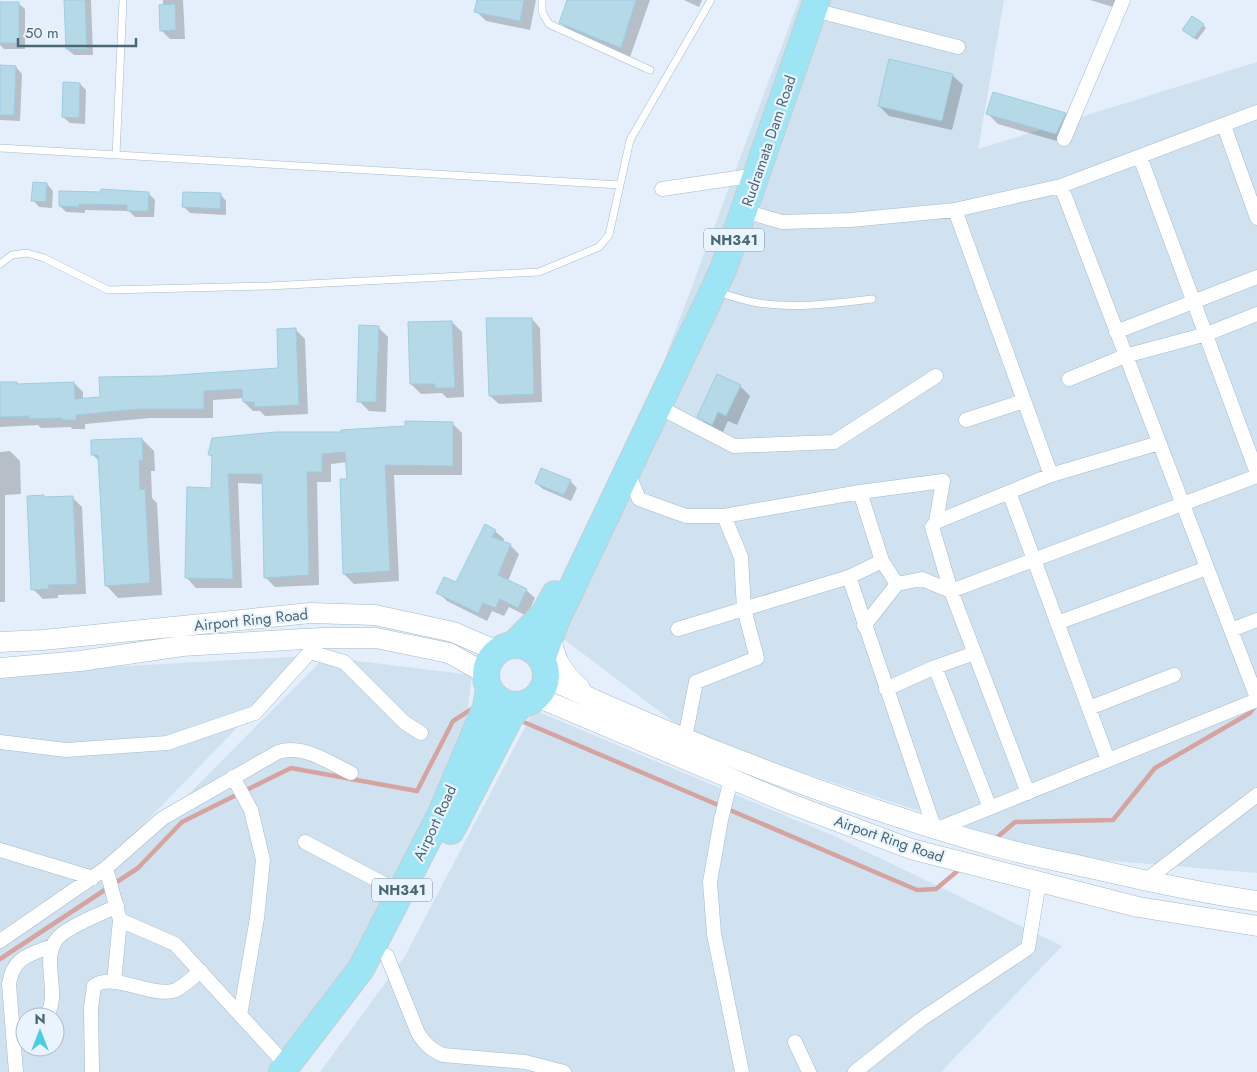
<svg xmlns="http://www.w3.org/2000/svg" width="1257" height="1072" font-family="Jost,sans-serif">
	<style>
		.residential { fill: #d0e1f0; fill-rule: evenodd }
		.shadow { fill: #0003 }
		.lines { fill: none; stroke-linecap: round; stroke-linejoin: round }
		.stream { stroke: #d6a4a0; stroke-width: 4.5 }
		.building { fill: #b6d9e8; stroke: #9dcde2 }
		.lane-casing { stroke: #a6bbc8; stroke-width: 8 }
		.street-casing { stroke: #a6bbc8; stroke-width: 15 }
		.secondary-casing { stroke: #a1bbc8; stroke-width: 21 }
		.highway-casing { stroke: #c5cfd2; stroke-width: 28 }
		.lane { stroke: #fff; stroke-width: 7 }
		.street { stroke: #fff; stroke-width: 14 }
		.secondary { stroke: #fff; stroke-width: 20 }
		.highway { stroke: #9de4f4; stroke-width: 26 }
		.labels { text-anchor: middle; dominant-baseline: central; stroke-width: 4.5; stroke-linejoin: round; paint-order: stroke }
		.shield { fill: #eaf4fe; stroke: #7a929d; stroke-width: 1 }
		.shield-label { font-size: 14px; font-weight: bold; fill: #4a6873 }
		.street-label { font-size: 15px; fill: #4a6873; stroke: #eaf4fe }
	</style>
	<rect width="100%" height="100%" fill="#e4effb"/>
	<!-- residential -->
	<path class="residential" d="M799,0H1004L978,149L1257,62V873L1055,856L692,736L561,637Z
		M306,656L97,873L0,932V673Z
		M325,657L472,675L464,738L402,893L268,1072H0V944L102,881ZM25,1017H55V1047H25Z
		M534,710L834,836L1062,946L941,1072H320L405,956Z"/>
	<!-- shadow -->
	<path class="shadow" d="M70,0H91L93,55H74L67,49Z
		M163,0H183L185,39H170L161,30Z
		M478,0H536L530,30L486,21L476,11Z
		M568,0H650L630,57L570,32L561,23Z
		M684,0H702L699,7Z
		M1090,0H1116L1113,7Z
		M0,3H18L25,9V49H4L0,45Z
		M1203,25L1206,28L1197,40L1186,33Z
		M0,66L16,67L22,74L20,121L0,120Z
		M952,75L963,85L952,130L889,116L879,106Z
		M80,84L86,90L85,124L70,123L63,117Z
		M988,114H1065L1075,124L1067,144L998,124Z
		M47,184L53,191L52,208L39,207L33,200Z
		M148,193L155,200L154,217H135L129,211L85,210V213L66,212L60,206Z
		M220,194L226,201V215L190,213L184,207Z
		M532,319L540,328L542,402L499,404L490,396Z
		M452,322L462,332L464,397L447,398L442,393L421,394L411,384Z
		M378,327L388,337L386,412L369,411L359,401Z
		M295,329L305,339L308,414L265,416L260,411H253L244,402V398L213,400V418H150L85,424V429H73L70,427L41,428L38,425L0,427V383H17L20,386L74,383L83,392V399L101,398L162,378L279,369Z
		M740,386L750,396L737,425L728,421L722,434L709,427L699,417Z
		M452,423L462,433V475H394L399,581L354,584L344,574L347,462L331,464V482H317L319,585L275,587L265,577L263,484L238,483L242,588H196L186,577L212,489L213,458L210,455L343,434Z
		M142,439L154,451L155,471H151L152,498L157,503L162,595L118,598L106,585L99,461L92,454Z
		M10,451L20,461L21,494L5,495V602H0V452Z
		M570,481L577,488L571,501L543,489L536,483Z
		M44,496L46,498L72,497L82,507L86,594L58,595V598L43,599L33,589Z
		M495,531L504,539L503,542L510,545L519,554L508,581L526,590L535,598L527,616L509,607L504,616L492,611L487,621L447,601L438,592L457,584Z"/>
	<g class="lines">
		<!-- stream -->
		<path class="stream" d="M519,720L917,890L936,889L961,868
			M994,840L1015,822L1113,820L1155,768L1250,713L1255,706
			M0,959L138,868L182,822L291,768L417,791L453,721L475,707"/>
	</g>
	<!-- building -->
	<path class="building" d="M64,0H85L87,49H66Z
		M477,0H524L520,21L474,12Z
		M567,0H636L621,48L559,23Z
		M0,2H19V43H0Z
		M175,4L176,30L160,31L159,5Z
		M1192,16L1204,24L1194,38L1182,30Z
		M889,59L953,74L942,121L878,106Z
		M0,65L16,66L14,115H0Z
		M63,82L80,83L79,118L62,117Z
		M993,92L1066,113L1056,134L986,114Z
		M33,182L47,183L46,202L31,201Z
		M101,189L149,192L148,211H127V205L79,204V207L59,206V191L100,192Z
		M183,192L221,193L220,209L182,207Z
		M486,318H532L534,394L489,396Z
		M452,321L455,388H435V384H410L408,322Z
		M359,325L379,326L376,402H357Z
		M296,328L299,405L255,407L254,402H243L242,389L204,391V409H139L76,415V420H62V418L30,419V416L0,417V382H17V384L74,382L75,399L100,397L99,377L162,376L278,368L277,329Z
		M717,374L741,385L726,416L718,412L712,425L697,417Z
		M405,421L453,422V466L385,465L390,571L343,574L340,479H347L345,452L322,454V472H307L309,575L264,578L262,474H228L233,579L185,578L187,487L211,488L212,455H208L212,438L276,432H341V430L405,426Z
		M142,438L143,460H139L140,490L145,489L150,583L105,586L98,455H91V440Z
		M541,468L571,480L564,495L535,483Z
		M44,495V497L73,496L77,584L48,585L49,589L31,590L27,496Z
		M485,524L496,530L492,537L511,544L498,575L527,589L518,608L500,599L495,608L483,603L478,613L436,593L444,577L456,582Z"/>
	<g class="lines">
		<!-- lane casing -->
		<g class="lane-casing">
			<path id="lane" d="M542,0V12L549,24L650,70
				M0,148L620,185
				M116,155L123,0
				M0,264L12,255L27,253L44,258L108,290L269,286L539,272L599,247L609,235L630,140L711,0
				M717,292C731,296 745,301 759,303C797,309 835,303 872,299"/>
		</g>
		<!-- street casing -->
		<g class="street-casing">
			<path id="street" d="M814,10L958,47
				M1224,126L1257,218
				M1064,139L1123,0
				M1140,157L1257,473
				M1061,186L1257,698
				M662,189L757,175
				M955,210L1051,475
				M744,211L782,222L851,220L955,210L1061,186L1257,112
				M1116,332L1257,277
				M1069,379L1125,356L1207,334L1257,314
				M657,406L734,446L834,442L936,376
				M966,420L1024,401
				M627,471L639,499L686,516H724L860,492L943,481L936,522L932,527L951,591L1028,793
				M860,492L882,561L897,584
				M1009,492L1108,760
				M936,522L1051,475L1159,443
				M849,577L934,827
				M1057,623L1207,568
				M864,626L897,584L922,579L951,591L1257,476
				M678,629L849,577L882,561
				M1231,630L1257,620
				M935,667L990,808
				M886,689L935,667L975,653
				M1089,708L1174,675
				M685,738L696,682L757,658L744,609L741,557L724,516
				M0,742L66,750L167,743L255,713L310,652L344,662L405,723L421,733
				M233,777L251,810L263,860L257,918L240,1015
				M731,779L721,820L710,882L714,934L742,1072
				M940,828L1257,700
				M305,842L401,893
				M0,850L93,878
				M106,868L120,920L175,944L287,1066
				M1145,881L1257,795
				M0,941L106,868L163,818L278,752C304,744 328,762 351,773
				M387,956L418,1033C425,1044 431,1050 443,1055L525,1062L564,1072
				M114,982L120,920
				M46,1017C63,992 36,954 62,934C78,922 99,915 117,906
				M795,1042L809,1072
				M16,1072L9,984C13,957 29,955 52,946
				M92,1072L91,1008L94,986C113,971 153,999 176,990C184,986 193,977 201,971
				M855,1072L920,1020L1028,948L1039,882"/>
		</g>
		<!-- secondary casing -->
		<g class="secondary-casing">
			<path id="secondary" d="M551,634C553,658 562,672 580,688
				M0,642L43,640L310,613L375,615L453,632L497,651
				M0,668L80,661L182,646L322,638H376L449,653L485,673
				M546,675L555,682C697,747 844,804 994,846C1026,855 1058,861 1090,868C1146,881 1200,893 1257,901
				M537,697L791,804L911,849L1138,907L1257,926"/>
		</g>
		<!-- highway casing -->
		<g class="highway-casing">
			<path id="highway" d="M486 675a30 30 0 1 1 60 0a30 30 0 1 1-60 0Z
				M513,645L544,614L555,594
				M542,660L555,623L723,270L817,0
				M451,831L510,717L521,705
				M282,1072L361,969L440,816L486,707L489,690"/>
		</g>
		<!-- lane -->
		<use href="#lane" class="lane"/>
		<!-- street -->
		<use href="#street" class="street"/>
		<!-- secondary -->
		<use href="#secondary" class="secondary"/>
		<!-- highway -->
		<use href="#highway" class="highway"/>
	</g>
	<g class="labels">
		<!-- shield labels -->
		<g class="shield">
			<rect x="704" y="228.5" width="60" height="23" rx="4"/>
			<rect x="372" y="878.5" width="60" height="23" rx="4"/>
		</g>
		<g class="shield-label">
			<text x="734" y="240">NH341</text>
			<text x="402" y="890">NH341</text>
		</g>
		<!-- street labels -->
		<g class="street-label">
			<text transform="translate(769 141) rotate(-71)">Rudramata Dam Road</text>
			<text transform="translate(251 620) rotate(-6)">Airport Ring Road</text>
			<text transform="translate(435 823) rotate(-65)">Airport Road</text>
			<text transform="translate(889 839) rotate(19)">Airport Ring Road</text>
		</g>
	</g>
	<!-- north arrow -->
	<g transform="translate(40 1032)"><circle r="24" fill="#eaf4fe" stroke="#aabcc6"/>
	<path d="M0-4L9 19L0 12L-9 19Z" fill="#4dcde2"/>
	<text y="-8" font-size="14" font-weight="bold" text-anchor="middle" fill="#4a6873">N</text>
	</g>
	<!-- scale -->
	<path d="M18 38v8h118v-8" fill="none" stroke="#4a6873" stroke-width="2.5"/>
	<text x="25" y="38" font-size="15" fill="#4a6873" stroke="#eaf4fe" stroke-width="4" paint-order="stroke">50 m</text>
</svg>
